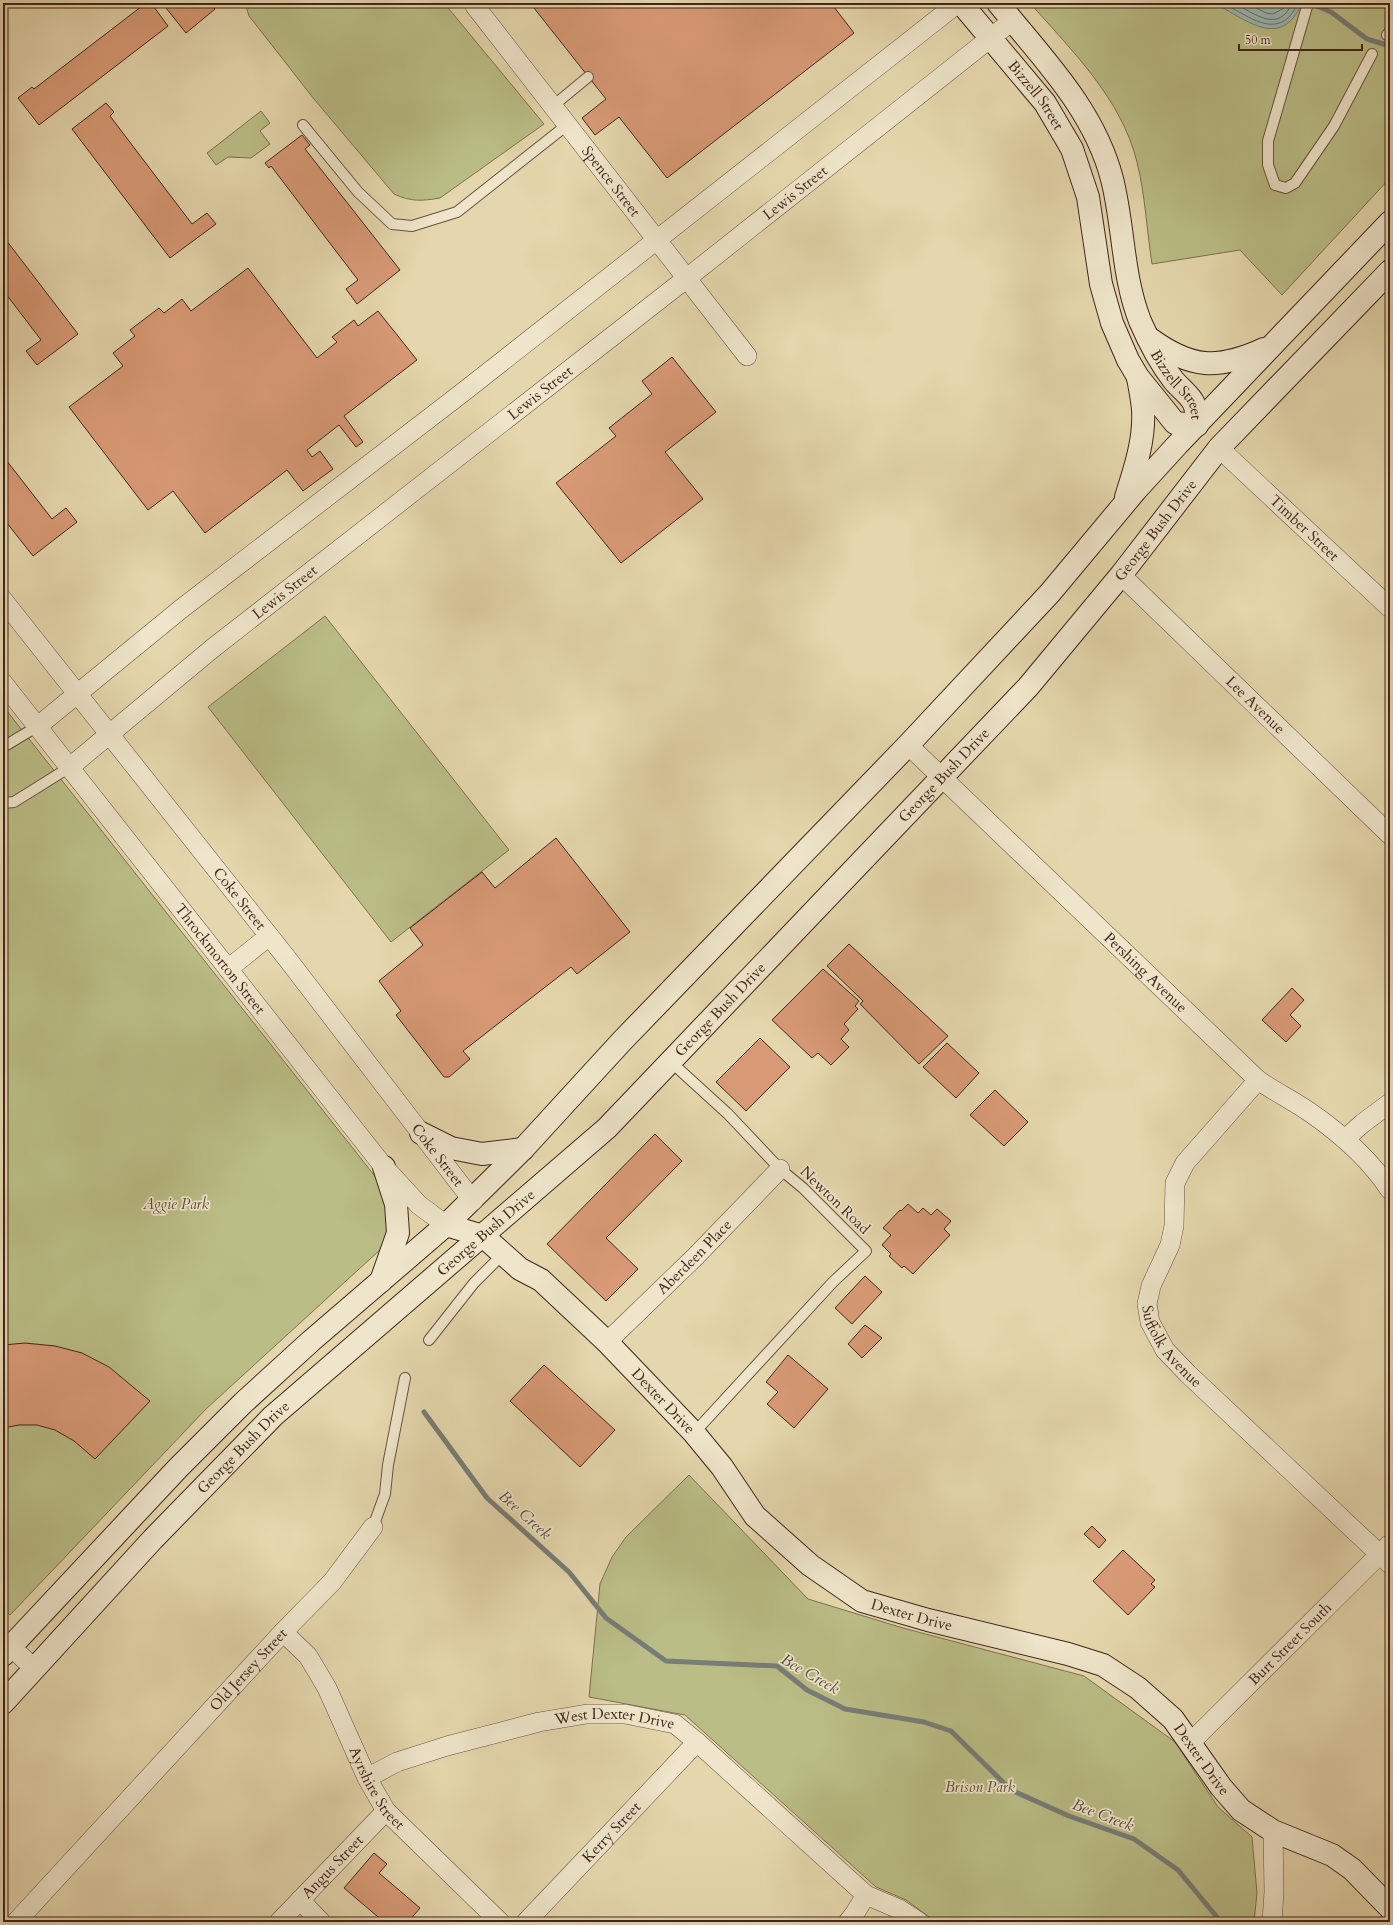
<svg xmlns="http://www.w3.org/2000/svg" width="1393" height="1925" font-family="Cardo,serif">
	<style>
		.green { fill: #babd86; stroke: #7e7150 }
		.water { fill: #9bb7b5; stroke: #777d77 }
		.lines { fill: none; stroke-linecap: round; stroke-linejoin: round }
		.shore { stroke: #6e6e68; stroke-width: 1 }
		.stream { stroke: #777d77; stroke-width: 5 }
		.building { fill: #d89a76; stroke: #41251b }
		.lane-casing { stroke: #6a5240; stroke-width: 12 }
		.street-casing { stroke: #6a5240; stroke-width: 20 }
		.secondary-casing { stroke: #41251b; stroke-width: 24 }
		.lane { stroke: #eee5ca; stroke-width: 10 }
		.street { stroke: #eee5ca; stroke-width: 19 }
		.secondary { stroke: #eee5ca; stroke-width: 22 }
		.labels { text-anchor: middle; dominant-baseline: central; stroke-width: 3.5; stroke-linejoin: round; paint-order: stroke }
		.street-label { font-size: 15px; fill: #41251b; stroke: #eee5ca }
		.park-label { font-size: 15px; font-style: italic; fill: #5f4b36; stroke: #eee5ca }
		.water-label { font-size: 16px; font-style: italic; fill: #584a42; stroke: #eee5ca }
	</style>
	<rect width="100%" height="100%" fill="#e5d7ad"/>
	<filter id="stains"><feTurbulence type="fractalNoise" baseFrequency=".005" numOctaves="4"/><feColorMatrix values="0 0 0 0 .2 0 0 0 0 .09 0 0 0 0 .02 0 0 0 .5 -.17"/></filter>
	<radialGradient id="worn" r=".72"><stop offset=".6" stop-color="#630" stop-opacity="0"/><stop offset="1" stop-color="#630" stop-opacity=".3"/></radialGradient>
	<!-- green -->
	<path class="green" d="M245,3H444L544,124L440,198C422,201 411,202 394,194L314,99L249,16Z
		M1030,3H1390V178L1282,295L1240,250L1152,264C1147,232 1145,194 1137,162C1121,98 1072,51 1030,3Z
		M261,111L270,123L260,131L270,144L251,158L228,157L216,165L207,153Z
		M325,616L509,850L391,942L208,707Z
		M3,706L374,1175L386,1193L393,1238L206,1409L10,1615L3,1608Z
		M689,1475L808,1599L903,1628L1084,1676L1175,1742L1218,1807L1252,1837L1257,1893L1254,1922H936L906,1900L876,1887L685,1715L589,1697L600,1584L612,1557L626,1537Z"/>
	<!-- water -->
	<path class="water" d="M1214,3H1302C1281,51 1247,20 1214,3Z"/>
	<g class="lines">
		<!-- shore -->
		<path class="shore" d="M1223,3C1250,17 1280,43 1298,3
			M1234,3C1255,14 1279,34 1292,3
			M1247,3L1266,13L1273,14L1284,8L1286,3"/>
		<!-- stream -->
		<path class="stream" d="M1310,3L1331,12L1367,39L1390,46
			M424,1412L487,1498L569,1572L606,1618L666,1661L777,1666L807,1690L845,1709L924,1722L951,1731L1011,1790L1069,1816L1134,1839L1178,1870L1221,1922"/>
	</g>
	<!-- building -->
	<path class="building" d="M146,3H151L168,26L39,125L18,98L32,87L34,89Z
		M162,3H210L215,9L186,33Z
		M530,3H831L854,33L667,178L619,117L595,135L582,118L606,99Z
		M106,103L114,112L110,116L192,224L207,213L216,224L170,258L72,129Z
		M302,135L310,145L305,149L400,270L357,304L346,289L358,280L271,166L269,168L265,163Z
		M3,236L78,334L37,365L26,351L41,340L3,290Z
		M248,268L317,358L337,342L332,337L354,320L358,326L378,311L417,360L344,416L363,442L356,447L339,425L307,450L312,457L320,451L333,469L303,491L287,470L205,533L173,491L148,510L69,407L123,366L113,353L135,336L130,330L159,308L164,313L182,299L191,311Z
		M672,357L716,412L665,452L703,499L621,563L556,483L616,436L609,428L652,394L642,381Z
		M3,456L52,519L66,508L77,522L33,556L3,518Z
		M556,838L630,932L577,974L571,967L463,1051L470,1059L449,1077H444L396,1015L401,1011L379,981L423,945L410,928L482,872L495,888Z
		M849,944L948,1036L919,1064L860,1004L863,1001L827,966Z
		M823,969L859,1001L855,1006L858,1009L844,1024L849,1030L841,1039L849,1047L831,1065L818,1053L812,1058L772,1020Z
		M1292,988L1304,1000L1290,1015L1301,1026L1286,1042L1262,1020Z
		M760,1038L790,1067L746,1111L716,1082Z
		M947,1043L979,1073L956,1098L923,1067Z
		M995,1090L1028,1122L1004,1146L970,1115Z
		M655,1134L682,1161L606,1238L638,1269L606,1301L547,1244Z
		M908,1204L918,1213L923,1208L931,1215L937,1209L951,1221L944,1229L950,1235L913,1274L904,1266L902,1268L889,1256L891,1254L882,1245L891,1235L883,1228L900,1210L901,1211Z
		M865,1276L882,1292L852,1324L835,1308Z
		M865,1325L882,1338L862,1358L848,1344Z
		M25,1343L55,1346L82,1353L109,1367L150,1401L95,1459L74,1441L55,1430L37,1425H19L3,1428V1345Z
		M788,1355L828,1389L794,1428L767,1404L778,1392L766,1382Z
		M544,1365L615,1430L580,1467L510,1401Z
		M1092,1526L1106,1540L1099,1548L1084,1534Z
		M1123,1550L1155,1580L1151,1584L1155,1587L1128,1615L1093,1581Z
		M374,1853L387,1864L379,1873L420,1908L408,1922H384L344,1888Z"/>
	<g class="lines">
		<!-- lane casing -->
		<g class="lane-casing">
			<path id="lane" d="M1308,3L1268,141V165L1275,185L1286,188L1295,183L1334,126L1372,54
				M1387,35L1390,31
				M553,106L588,77
				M303,125L358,192L392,224L412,226L457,212L567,125
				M3,747L38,726
				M3,803L14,802L70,767
				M671,1062L728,1114L780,1169L803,1188L866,1251L833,1282L694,1433
				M429,1340L474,1283L503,1254
				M373,1527L385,1494L388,1465L405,1378"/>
		</g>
		<!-- street casing -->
		<g class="street-casing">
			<g id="street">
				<path id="s1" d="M475,6L747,356"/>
				<path id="s2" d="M1219,448L1390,608"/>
				<path id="s3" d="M1121,575L1390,835"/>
				<path id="s4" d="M3,600L289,961L473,1201"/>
				<path id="s5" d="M3,683L384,1167L419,1205L446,1225"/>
				<path d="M38,726L181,609L462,393L958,3"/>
				<path id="s6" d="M908,745L1258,1080C1275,1092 1294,1101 1311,1113C1341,1134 1369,1158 1390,1190"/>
				<path id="s7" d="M70,767L213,648L687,278L1012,21"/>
				<path d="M228,969L269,936"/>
				<path id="s8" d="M1258,1080L1185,1163L1175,1183L1174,1226L1170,1245L1151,1286L1147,1304L1150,1322L1165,1350L1188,1374L1390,1564"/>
				<path d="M1345,1139L1363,1123L1390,1103"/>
				<path id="s9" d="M607,1342L695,1257L780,1169"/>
				<path id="s10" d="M283,1632L308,1656L327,1688L367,1778L386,1811L500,1922"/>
				<path d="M3,1640L34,1668"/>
				<path id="s11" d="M1190,1743L1390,1544"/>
				<path id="s12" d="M367,1778L397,1762L447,1746L539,1722L587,1714H625L675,1724L697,1742L866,1895L899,1909L919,1922"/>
				<path d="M300,1900L321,1922"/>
				<path id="s13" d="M16,1922L283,1632L332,1582L373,1527"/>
				<path id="s14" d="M279,1922L386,1811"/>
				<path id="s15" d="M526,1922L697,1742"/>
				<path d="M848,1922L855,1913L866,1895"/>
				<path d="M1272,1922L1274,1892L1273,1831"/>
			</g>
		</g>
		<!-- secondary casing -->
		<g class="secondary-casing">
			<g id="secondary">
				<path id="s16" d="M961,3L1045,103L1072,149L1088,197L1101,284L1112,323L1128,360L1138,377L1175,423L1197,425"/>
				<path id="s17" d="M998,3C1042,58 1094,109 1112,179C1124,226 1122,275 1140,321C1149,342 1160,363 1174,381C1180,388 1191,396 1194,404C1197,410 1196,419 1197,425"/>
				<path d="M1149,338C1191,369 1218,370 1264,349"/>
				<path d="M1126,497C1135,469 1145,439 1143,409C1142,399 1140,388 1138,378"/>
				<path d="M421,1133L451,1148L482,1154L523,1149"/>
				<path id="s18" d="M446,1225L483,1236L520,1269L541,1280L607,1342L694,1433L722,1467L755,1516L810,1565L862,1601L928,1620L1068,1654L1103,1665L1138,1688L1173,1719L1221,1787L1241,1810L1273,1831L1332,1855L1352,1869L1390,1908"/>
				<path d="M381,1281L398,1233L396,1204L384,1167"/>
				<path d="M3,1655L178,1468L243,1403L311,1341L446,1225L523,1149L622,1041L908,745L1050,593L1136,490L1178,444L1390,222"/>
				<path id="s19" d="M3,1703L153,1539L273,1416L607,1128L1028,687L1121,575L1219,448L1390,271"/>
			</g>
		</g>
		<!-- lane -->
		<use href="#lane" class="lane"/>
		<!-- street -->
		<use href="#street" class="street"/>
		<!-- secondary -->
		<use href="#secondary" class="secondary"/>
	</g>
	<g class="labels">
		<!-- street labels -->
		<g class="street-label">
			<text stroke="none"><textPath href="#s16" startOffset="119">Bizzell Street</textPath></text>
			<text stroke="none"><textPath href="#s1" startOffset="222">Spence Street</textPath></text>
			<text stroke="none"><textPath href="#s7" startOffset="925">Lewis Street</textPath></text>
			<text stroke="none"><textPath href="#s17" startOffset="431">Bizzell Street</textPath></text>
			<text stroke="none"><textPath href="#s7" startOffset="601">Lewis Street</textPath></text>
			<text stroke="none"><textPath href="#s2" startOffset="117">Timber Street</textPath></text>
			<text stroke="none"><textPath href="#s19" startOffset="1647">George Bush Drive</textPath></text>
			<text stroke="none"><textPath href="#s7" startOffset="277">Lewis Street</textPath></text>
			<text stroke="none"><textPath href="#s3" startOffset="187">Lee Avenue</textPath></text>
			<text stroke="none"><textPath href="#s19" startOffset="1323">George Bush Drive</textPath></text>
			<text stroke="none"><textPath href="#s4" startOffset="381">Coke Street</textPath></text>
			<text stroke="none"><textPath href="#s5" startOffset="351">Throckmorton Street</textPath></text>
			<text stroke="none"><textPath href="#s6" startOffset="329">Pershing Avenue</textPath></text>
			<text stroke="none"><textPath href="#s19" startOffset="999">George Bush Drive</textPath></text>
			<text stroke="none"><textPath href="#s4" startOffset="705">Coke Street</textPath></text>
			<text transform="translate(835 1200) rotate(44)">Newton Road</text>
			<text stroke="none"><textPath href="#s19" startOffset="675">George Bush Drive</textPath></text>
			<text stroke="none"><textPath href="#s9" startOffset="122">Aberdeen Place</textPath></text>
			<text stroke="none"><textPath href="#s8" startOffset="309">Suffolk Avenue</textPath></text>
			<text stroke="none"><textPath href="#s18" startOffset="284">Dexter Drive</textPath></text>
			<text stroke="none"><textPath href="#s19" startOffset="351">George Bush Drive</textPath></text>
			<text stroke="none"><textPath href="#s18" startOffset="620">Dexter Drive</textPath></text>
			<text stroke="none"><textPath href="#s11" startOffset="141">Burt Street South</textPath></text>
			<text stroke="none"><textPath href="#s13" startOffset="343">Old Jersey Street</textPath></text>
			<text stroke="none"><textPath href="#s12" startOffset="258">West Dexter Drive</textPath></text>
			<text stroke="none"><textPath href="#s18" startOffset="956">Dexter Drive</textPath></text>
			<text stroke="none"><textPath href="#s10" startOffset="184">Ayrshire Street</textPath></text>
			<text stroke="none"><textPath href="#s15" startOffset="124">Kerry Street</textPath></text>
			<text stroke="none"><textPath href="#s14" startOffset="77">Angus Street</textPath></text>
		</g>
		<!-- park labels -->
		<g class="park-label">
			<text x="176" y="1204">Aggie Park</text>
			<text x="980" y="1787">Brison Park</text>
		</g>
		<!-- water labels -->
		<g class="water-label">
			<text transform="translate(525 1515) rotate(42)">Bee Creek</text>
			<text transform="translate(810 1674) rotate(30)">Bee Creek</text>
			<text transform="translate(1103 1815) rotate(21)">Bee Creek</text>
		</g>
	</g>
	<!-- margin -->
	<rect width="1393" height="1925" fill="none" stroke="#e5d7ad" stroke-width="16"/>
	<rect x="4" y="4" width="1385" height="1917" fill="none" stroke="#41251b" stroke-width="2"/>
	<rect x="8" y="8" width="1377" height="1909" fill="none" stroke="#41251b"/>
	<!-- scale -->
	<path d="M1239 44v6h123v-6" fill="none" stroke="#41251b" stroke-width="2"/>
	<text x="1245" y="44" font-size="12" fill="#41251b" stroke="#eee5ca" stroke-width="3" paint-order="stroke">50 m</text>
	<rect width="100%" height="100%" filter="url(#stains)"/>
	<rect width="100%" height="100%" fill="url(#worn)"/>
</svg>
